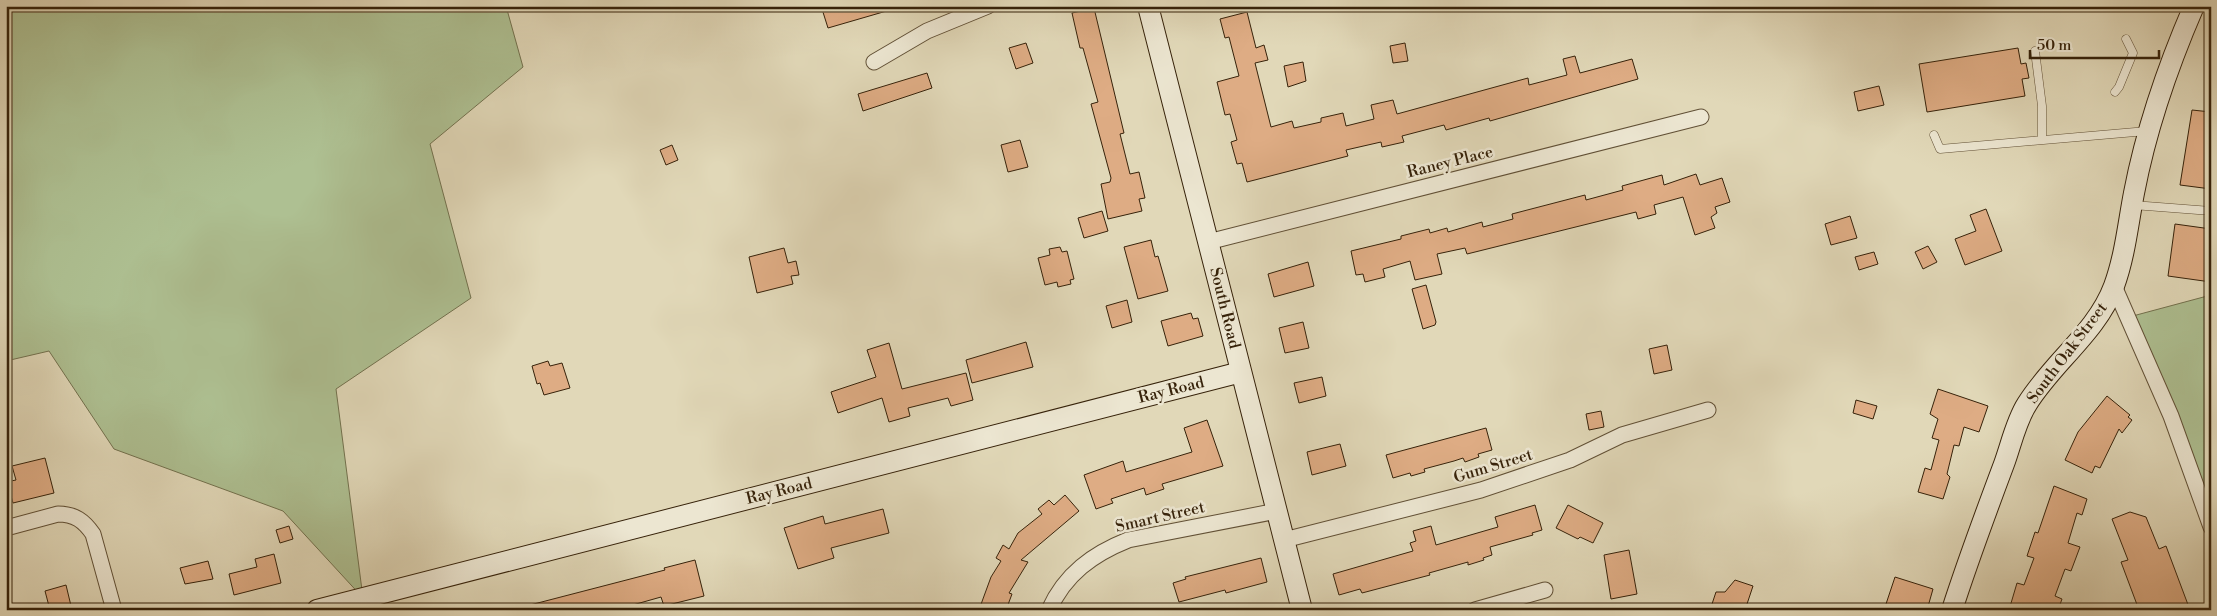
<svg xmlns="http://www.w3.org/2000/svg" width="2217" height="616" font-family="'Libre Bodoni',serif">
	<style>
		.green { fill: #aec092; stroke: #72714e }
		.building { fill: #deac84; stroke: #36220a }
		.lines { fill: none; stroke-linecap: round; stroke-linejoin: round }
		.lane-casing { stroke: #615036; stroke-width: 9 }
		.street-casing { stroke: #615036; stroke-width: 17 }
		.secondary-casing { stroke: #36220a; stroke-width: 22 }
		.lane { stroke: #ece6d1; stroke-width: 8 }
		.street { stroke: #ece6d1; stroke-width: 15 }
		.secondary { stroke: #ece6d1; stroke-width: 20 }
		.labels { text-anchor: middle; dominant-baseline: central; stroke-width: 5; stroke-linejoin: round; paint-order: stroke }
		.street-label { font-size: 16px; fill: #36220a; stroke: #ece6d1 }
	</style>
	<rect width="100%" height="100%" fill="#e1d8b8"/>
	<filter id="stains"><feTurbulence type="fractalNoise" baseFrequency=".004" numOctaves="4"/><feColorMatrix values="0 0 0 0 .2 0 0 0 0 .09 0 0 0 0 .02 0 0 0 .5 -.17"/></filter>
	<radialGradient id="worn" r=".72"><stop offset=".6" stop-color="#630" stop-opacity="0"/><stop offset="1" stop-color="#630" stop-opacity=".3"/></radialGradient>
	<!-- green -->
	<path class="green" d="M6,6H506L523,67L430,144L471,298L336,389L363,598L283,511L114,449L49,351L6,361Z
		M2211,295V527L2129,317Z"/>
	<!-- building -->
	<path class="building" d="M832,6H889L890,10L828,28L822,9Z
		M1094,8L1124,133L1120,134L1130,174L1139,172L1145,198L1139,199L1142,211L1108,219L1101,184L1110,182L1111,178L1091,104L1098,102L1083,48H1080L1072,13Z
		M1247,12L1256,48L1264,45L1268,60L1255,63L1271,127L1292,121L1294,128L1321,122V118L1343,113L1346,126L1374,119L1371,105L1393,100L1397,114L1528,78L1529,85L1567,75L1563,59L1575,56L1580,73L1632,59L1638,79L1490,121L1489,118L1446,130L1444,125L1402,136L1404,142L1382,147L1381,142L1346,150L1348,156L1247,182L1242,163L1237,164L1231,142L1237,140L1230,114L1225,115L1217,82L1239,76L1229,37L1225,38L1220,19Z
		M1026,43L1033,63L1016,69L1009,48Z
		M1405,43L1408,61L1393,63L1390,46Z
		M2018,48L2021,64L2026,63L2029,78L2022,79L2025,96L1927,112L1919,64Z
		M1303,62L1306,81L1288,87L1284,66Z
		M927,73L932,88L863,111L858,94Z
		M1879,86L1884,105L1858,111L1854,92Z
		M2192,110L2211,112V189L2180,185Z
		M1020,140L1028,167L1008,172L1001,145Z
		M672,145L678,160L666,165L660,150Z
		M1696,174L1700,185L1722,178L1730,202L1715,207L1717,213L1711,217L1715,228L1695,235L1683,197L1654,205L1656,214L1638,219L1636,212L1467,254L1465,248L1437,254L1442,274L1415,280L1410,261L1383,269L1385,277L1365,282L1363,274L1356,275L1351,251L1401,239V236L1429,229L1430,233L1447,228L1448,232L1482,222L1483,227L1513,219L1512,214L1585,195L1586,200L1623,190L1622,186L1662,175L1664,185Z
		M1986,209L2002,251L1965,265L1955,239L1976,231L1970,215Z
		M1102,211L1108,231L1084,238L1078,218Z
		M1850,216L1857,238L1831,245L1825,224Z
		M2175,224L2211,229V282L2168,276Z
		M1151,240L1155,257L1158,256L1168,291L1138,299L1124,247Z
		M1928,246L1937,262L1923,269L1915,252Z
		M1060,247L1062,252L1067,251L1074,279L1070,280L1071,284L1058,287L1057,282L1045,285L1038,258L1050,255L1049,249Z
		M784,248L788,263L796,261L799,275L791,276L793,284L757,293L749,257Z
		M1874,252L1878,264L1859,270L1855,257Z
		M1308,262L1314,286L1274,297L1268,274Z
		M1426,285L1436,322L1435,325L1423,329L1412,289Z
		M1127,300L1132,322L1112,328L1106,306Z
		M1191,313L1193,319L1198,318L1203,336L1168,346L1161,321Z
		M1303,322L1309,348L1285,353L1279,328Z
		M1026,342L1033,367L972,383L966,360Z
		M889,343L902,389L966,373L973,400L951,406L948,398L908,408L910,416L889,422L882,398L838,413L831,392L876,377L867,350Z
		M1667,345L1672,370L1654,374L1649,349Z
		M548,361L550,366L562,363L570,388L544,395L540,383L537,384L532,366Z
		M1322,377L1326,396L1299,403L1294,383Z
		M1938,389L1988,406L1979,432L1964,427L1959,446L1954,445L1947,474L1950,477L1943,499L1918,492L1925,468L1931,470L1939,440L1932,438L1938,419L1930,414Z
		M2107,396L2130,415L2128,417L2132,420L2122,433L2119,429L2100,468L2095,466L2092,473L2065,460L2078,432Z
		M1856,400L1877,406L1873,419L1853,413Z
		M1601,411L1604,427L1589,430L1586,414Z
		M1207,420L1223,466L1162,484L1164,489L1146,495L1144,488L1111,499L1113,503L1096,509L1084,475L1123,461L1126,472L1192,452L1184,428Z
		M1486,428L1492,450L1478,454L1479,457L1465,462L1463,458L1454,461L1424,469L1425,472L1411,476L1410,473L1393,478L1386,455Z
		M1340,444L1346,466L1312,475L1307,452Z
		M45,458L54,493L13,503L11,496L6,497V482L16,480L12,466Z
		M2054,486L2087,499L2082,515L2077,513L2068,543L2080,547L2071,571L2065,569L2055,596L2062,599L2058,610H2009L2017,583L2024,585L2034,558L2027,556L2035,532L2038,533Z
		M1065,495L1079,511L1021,560L1028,562L1009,593L1012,594L1006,610H988L980,607L991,577L1001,561L996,558L1003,545L1009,549L1018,533L1042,514L1038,509L1049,500L1054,505Z
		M1535,505L1542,530L1532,533L1533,535L1490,547L1492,555L1483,558L1484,560L1468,565V562L1429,573L1430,575L1362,593L1360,589L1339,595L1333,574L1413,551L1410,543L1416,541L1413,531L1431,526L1436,545L1498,527L1495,517Z
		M1568,505L1603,523L1593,543L1580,537L1578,539L1556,528Z
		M883,509L889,533L831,548L834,558L798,569L784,528L823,516L825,524Z
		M2130,512L2146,517L2159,549L2166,546L2190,610H2139L2121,562L2128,560L2112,519Z
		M289,526L293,539L280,543L276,530Z
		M1629,550L1637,594L1611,599L1604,555Z
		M274,554L281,583L234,595L229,574L257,567L255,559Z
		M1261,558L1267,582L1226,593L1225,590L1179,602L1173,583L1186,579L1185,577Z
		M695,560L704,596L664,606L661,597L615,610H531L530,605L665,570L664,568Z
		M208,561L213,579L185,584L180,568Z
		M1895,577L1933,589L1927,610H1884Z
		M1735,580L1753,586L1745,610H1710L1716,592H1725Z
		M66,585L72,610H50L45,591Z"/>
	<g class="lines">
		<!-- lane casing -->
		<g class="lane-casing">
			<path id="lane" d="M2035,51L2042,106V140
				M2115,92L2119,87L2133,53L2126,39
				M1934,135L1940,149L2147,131
				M2133,205L2211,211"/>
		</g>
		<!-- street casing -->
		<g class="street-casing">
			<path id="street" d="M874,62L927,31L988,6
				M1208,242L1701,117
				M2114,286L2171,416L2211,527
				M6,528L58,514C75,514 84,521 93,534L114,610
				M1284,540L1481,490L1570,460L1622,435L1708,410
				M1049,610C1065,574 1093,554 1128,540L1277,511
				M1475,610L1545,590"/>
		</g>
		<!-- secondary casing -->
		<g class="secondary-casing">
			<path id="secondary" d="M1148,6L1302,610
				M317,610L1241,372
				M1952,610C1968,560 1986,512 2004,464C2011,445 2016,421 2027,404C2053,362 2097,332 2114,286C2125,256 2128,224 2134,193C2146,130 2168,66 2194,6"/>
		</g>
		<!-- lane -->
		<use href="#lane" class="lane"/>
		<!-- street -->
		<use href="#street" class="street"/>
		<!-- secondary -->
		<use href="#secondary" class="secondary"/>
	</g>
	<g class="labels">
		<!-- street labels -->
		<g class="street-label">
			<text transform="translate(1450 162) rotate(-14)">Raney Place</text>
			<text transform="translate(1225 308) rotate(76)">South Road</text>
			<text transform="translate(2067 353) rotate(-53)">South Oak Street</text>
			<text transform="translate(1171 390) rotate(-14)">Ray Road</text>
			<text transform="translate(1493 466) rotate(-17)">Gum Street</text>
			<text transform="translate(779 491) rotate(-14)">Ray Road</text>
			<text transform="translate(1160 517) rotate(-13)">Smart Street</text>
		</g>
	</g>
	<!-- margin -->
	<rect width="2217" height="616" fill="none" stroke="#e1d8b8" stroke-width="25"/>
	<rect x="8" y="8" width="2202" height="601" fill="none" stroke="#36220a" stroke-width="2.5"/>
	<rect x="12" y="12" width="2192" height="591" fill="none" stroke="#36220a"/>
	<!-- scale -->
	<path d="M2030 50v8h129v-8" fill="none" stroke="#36220a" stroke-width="2.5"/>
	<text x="2037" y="50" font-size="15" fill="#36220a" stroke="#ece6d1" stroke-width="4" paint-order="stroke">50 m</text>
	<rect width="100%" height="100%" filter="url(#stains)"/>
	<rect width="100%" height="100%" fill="url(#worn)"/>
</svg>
